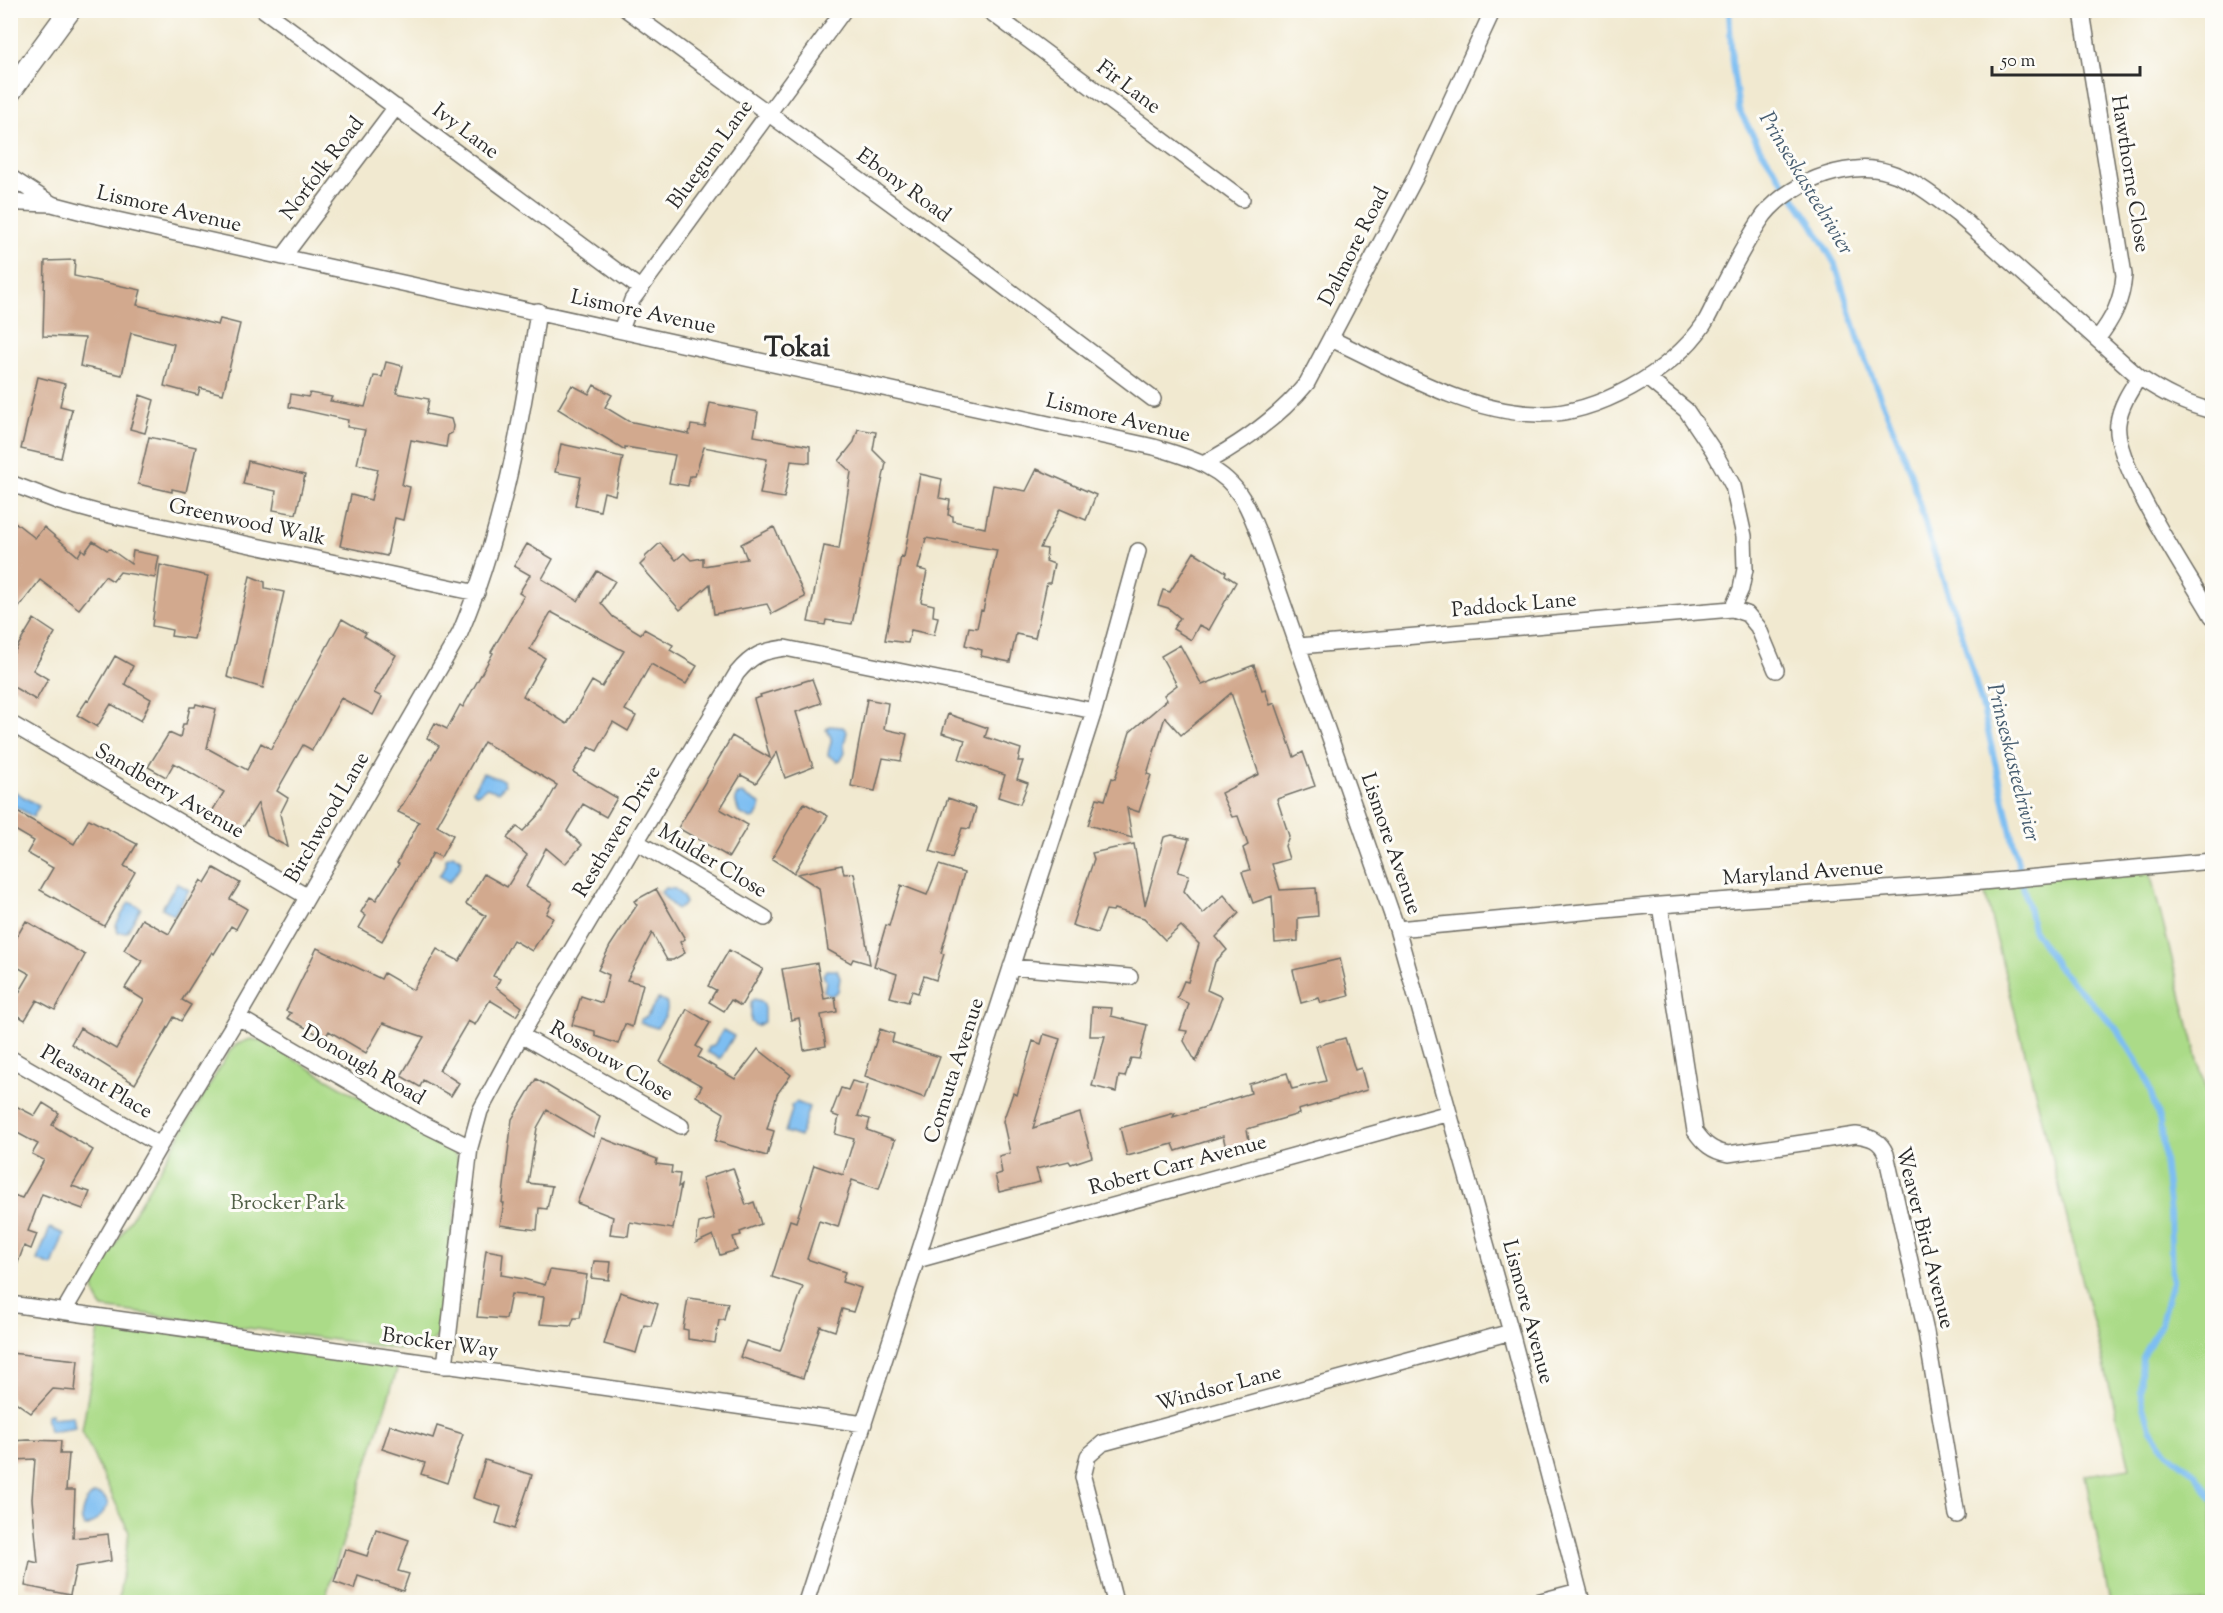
<svg xmlns="http://www.w3.org/2000/svg" width="2223" height="1613" font-family="'Sorts Mill Goudy',serif">
	<style>
		.green { fill: #abdb88; stroke: #6b835a; stroke-width: 1.5 }
		.water { fill: #7dbef2; stroke: #54748e; stroke-width: 1.5 }
		.lines { fill: none; stroke-linecap: round; stroke-linejoin: round }
		.stream { stroke: #7dbef2; stroke-width: 6 }
		.building { fill: #d2a98e; fill-rule: evenodd }
		.street-casing { stroke: #706e65; stroke-width: 18 }
		.secondary-casing { stroke: #706e65; stroke-width: 24 }
		.street { stroke: #fff; stroke-width: 15 }
		.secondary { stroke: #fff; stroke-width: 21 }
		.labels { text-anchor: middle; dominant-baseline: central; stroke-width: 6; stroke-linejoin: round; paint-order: stroke }
		.street-label { font-size: 21px; fill: #2b2b2b; stroke: #fdfcf7 }
		.park-label { font-size: 21px; fill: #516047; stroke: #fdfcf7 }
		.water-label { font-size: 22px; font-style: italic; fill: #485e71; stroke: #fdfcf7 }
		.district-label { font-size: 27px; font-weight: bold; fill: #2b2b2b; stroke: #fdfcf7 }
	</style>
	<rect width="100%" height="100%" fill="#fdfcf7"/>
	<filter id="ink" filterUnits="userSpaceOnUse"><feTurbulence type="fractalNoise" baseFrequency=".0167" numOctaves="2"/><feDisplacementMap in="SourceGraphic" scale="12" xChannelSelector="R" yChannelSelector="G"/><feConvolveMatrix kernelMatrix="1 2 1 2 8 2 1 2 1" color-interpolation-filters="sRGB"/></filter>
	<filter id="wash" filterUnits="userSpaceOnUse"><feTurbulence type="fractalNoise" baseFrequency=".008" numOctaves="4" result="noise"/><feDisplacementMap in="SourceGraphic" scale="24" xChannelSelector="R" yChannelSelector="G"/><feGaussianBlur stdDeviation="1.35" result="paint"/><feColorMatrix in="noise" values="0 0 0 0 0 0 0 0 0 0 0 0 0 0 0 0 0 1.4 0 .05"/><feComposite in="paint" operator="in"/></filter>
	<g filter="url(#wash)">
		<rect width="100%" height="100%" fill="#f1e9d0"/>
		<!-- green -->
		<path class="green" d="M2148,865L2212,1115V1602H2110L2085,1475L2130,1468L1982,882Z
			M251,1039L263,1041L454,1153L461,1164L439,1333C430,1346 423,1350 408,1350L103,1308C95,1298 93,1291 95,1279L229,1052L237,1044Z
			M101,1317L400,1360L324,1602H118L129,1532L82,1431Z"/>
		<!-- water -->
		<path class="water" d="M829,726L843,727L847,732L844,744L845,753L841,760L837,761L828,755C829,742 836,742 826,730Z
			M483,773L503,780L505,785L498,792L486,788L477,794L474,792L473,790Z
			M12,790L39,806L33,817L11,804Z
			M742,794L760,804V809L755,818L751,819L739,813L735,799L737,795Z
			M453,855L462,860L460,868L449,882L439,876L446,865V858Z
			M177,883L189,890L174,915L162,908Z
			M665,888L675,889L683,897L685,903L682,907L677,909C672,906 664,897 661,892Z
			M129,902L141,908L127,932L118,933L116,925Z
			M826,970H837L840,978L838,991L831,996L824,991L826,981L823,975Z
			M658,999L666,1002C670,1012 663,1019 657,1028L640,1023V1020L647,1016Z
			M754,999L761,1001L764,1005V1022L757,1026L751,1022V1002Z
			M723,1030L734,1036L720,1059L707,1052L709,1047L714,1045Z
			M796,1102L809,1107L800,1137L785,1132L792,1110L791,1106Z
			M50,1228L64,1234L52,1266L37,1260Z
			M51,1414L52,1418L73,1416L75,1428L49,1432L46,1415Z
			M94,1494C102,1494 105,1496 108,1505C103,1513 95,1525 85,1527C77,1518 84,1500 94,1494Z"/>
		<g class="lines">
			<!-- stream -->
			<path class="stream" d="M1729,10L1732,63L1739,110L1760,148L1812,224L1835,264L1865,359L1910,471L1930,541L1962,634L1983,709L2033,929L2057,966L2116,1028L2144,1072L2160,1122L2170,1214L2172,1281L2161,1323L2142,1359L2140,1391L2150,1428L2167,1452L2196,1474L2212,1498"/>
		</g>
		<g id="blocks">
			<!-- building -->
			<path class="building" d="M75,260L74,276L141,290L137,305L218,325L220,319L240,324L223,394L200,388L198,395L164,386L174,344L131,333L122,375L80,366L85,338L43,336L45,261Z
				M386,362L403,366L396,393L429,399L426,414L451,419L453,426L452,433L448,435L446,447L411,440L402,485L410,487L403,520L395,518L387,556L340,546L351,495L371,500L378,469L357,464L365,430L347,427L348,420L289,407L291,394L308,397L310,393L332,397L330,401L365,407L374,376L382,377Z
				M38,377L65,384L60,406L72,409L61,458L21,449Z
				M572,385L589,394L594,385L612,395L605,407L628,421L689,434L691,425L705,427L710,403L758,412L754,436L810,446V463L791,461L784,498L760,494L767,459L704,447L695,476H690L688,486L669,483L675,455L625,447V450L558,409Z
				M140,395L154,400L145,433L130,429Z
				M858,429L876,432L873,450L886,463L852,624L826,620L825,625L808,622L824,546L839,549L851,472L839,461L854,442Z
				M149,437L196,447L186,492L172,489V492L138,484Z
				M561,444L623,457L615,495L604,492L600,511L575,505L581,477L555,472Z
				M248,461L305,475L296,514L273,510L276,491L243,484Z
				M1037,469L1096,495L1086,520L1060,509L1040,548L1047,549L1046,561L1054,564L1050,583H1047L1035,638L1016,634L1010,662L981,656L982,650L965,645L969,627L977,628L981,610L983,611L997,550L926,538L918,569L927,571L921,602L934,605L933,616L938,617L934,635L911,630L908,643L885,640L901,556L904,557L920,474L942,479L939,498L950,500L948,515L953,516V521L985,528L993,485L1026,491Z
				M16,523L35,538L44,527L78,556L82,549L85,552L93,541L107,550L110,549L131,564L133,551L159,556L155,578L120,572L113,581L105,576L79,609L40,580L10,619V535Z
				M774,527L805,597L772,614L767,604L714,614L710,584L680,610L640,565L646,559L645,557L660,543L676,560L684,553L691,560L703,558V566L747,559L741,544Z
				M527,544L553,559L542,579L578,601L597,571L615,581L601,603L613,617L641,634L644,629L673,645L670,650L697,666L686,684L651,664L625,710L636,716L628,731L613,722L597,751L589,747L573,772L617,798L606,817L583,804L567,831L582,845L565,864L546,848L526,887L552,902L546,914L553,918L532,951L513,940L493,976L500,979L496,987L522,1007L516,1016L490,1000L475,1025L468,1021L439,1070L459,1083L451,1096L423,1080L420,1087L401,1076L424,1037L383,1023L366,1053L329,1031L325,1038L287,1018L291,1013L286,1011L317,948L381,979L384,973L413,990L437,949L459,961L486,916L466,904L484,874L507,887L527,855L507,838L517,827L523,831L543,810L557,785L484,742L437,826L453,835L441,857L433,853L382,941L359,928L366,916L361,912L370,897L376,900L399,864L397,863L419,822L398,812L439,746L427,738L435,723L447,729L460,705L463,707L493,653L491,652L524,596L519,593L530,575L514,566ZM551,612L624,651L602,687L592,681L567,724L523,696L545,658L530,649Z
				M1194,552L1226,572L1225,575L1236,582L1209,630L1199,625L1191,640L1173,629L1180,618L1168,608L1158,605L1163,590L1170,592Z
				M160,565L208,576L194,639L171,636L172,630L152,626Z
				M250,576L265,582V588L284,592L263,688L227,677Z
				M34,619L55,633L33,670L48,679L36,700L10,685V659Z
				M342,619L366,633L364,636L396,655L374,693L382,697L373,715L341,698L312,750L303,745L277,791L288,798L280,814L288,847L267,836L258,803L237,837L206,821L224,792L174,763L166,777L148,767L169,733L180,738L183,724H186L190,707H195L196,704L216,709L207,748L247,770L261,743L271,749Z
				M1180,645L1202,685L1254,665L1262,690L1265,689L1270,705L1275,703L1294,757L1303,752L1315,786L1277,799L1289,836L1285,846L1289,859L1272,864L1280,890L1316,888L1318,916L1298,918V941L1275,943L1272,896L1253,903L1242,872L1250,870L1243,848L1248,845L1238,816L1232,817L1221,793L1259,774L1231,693L1181,735L1165,717L1147,774L1151,775L1139,812L1127,808L1132,838L1088,825L1097,798L1105,800L1112,778L1115,779L1130,732L1167,700L1164,695L1177,685L1161,656Z
				M115,656L133,666L125,684L151,699L141,721L111,704L97,727L77,715L87,700L89,701Z
				M812,679L821,703L796,712L813,767L785,778L777,752L756,783L741,775L720,809L748,825L729,857L678,828L732,736L770,758L754,699L761,697L760,695Z
				M867,699L888,703L884,729L907,734L901,761L883,758L875,791L851,786Z
				M948,714L988,728L985,737L1021,749L1018,761H1023L1017,779L1028,783L1020,804L998,797L1005,775L959,759L965,740L942,733Z
				M948,798L976,808L970,829L962,828L952,858L930,851Z
				M804,803L828,816L794,873L772,859Z
				M10,808L74,844L89,819L137,844L124,866L135,872L104,926L40,890L53,868L27,853L34,841L10,827Z
				M1172,835L1189,839L1178,872L1189,875L1184,891L1203,914L1224,895L1239,913L1216,937L1227,950L1215,962L1207,990L1222,997L1196,1062L1184,1041L1187,1031L1180,1030L1189,1004L1177,998L1184,981L1188,982L1199,944L1181,926L1165,940L1144,918L1114,909L1113,911L1106,910L1097,933L1072,925L1094,859L1092,853L1134,844L1145,905L1164,837Z
				M842,865L844,874L854,873L870,964L853,959L851,963L828,950L819,888L797,874Z
				M939,865L964,873L941,953L944,954L936,980L924,976L918,993L912,991L908,1002L890,997L897,974L874,966L886,925L889,926L901,885L927,895Z
				M214,868L240,883L230,899L247,909L236,929L231,926L214,954L212,952L182,1000L191,1005L181,1021L174,1017L135,1084L71,1044L80,1028L116,1049L144,1000L125,988L142,961L124,950L142,919L169,934L201,880L205,883Z
				M656,889L685,939L680,942L685,953L673,960H667L652,933L627,980L643,984L632,1027L625,1024L618,1044L595,1036V1031L572,1025L581,996L602,1003L609,975L598,970L610,946L637,905L634,901Z
				M26,921L85,955L55,1010L37,1000L25,1020L10,1011V1008L30,974L10,963V948Z
				M729,950L763,969L741,1006L731,1000L724,1011L709,1002L716,990L708,986Z
				M1340,959L1349,996L1321,1003L1319,998L1301,1003L1293,970Z
				M817,963L824,999L835,997L837,1012L821,1015L826,1046L804,1050L799,1018L791,1020L782,969Z
				M1092,1007L1112,1008L1111,1016L1147,1025L1139,1059L1131,1058L1125,1077L1119,1076L1116,1092L1092,1086L1105,1036H1090Z
				M687,1009L710,1023L696,1046L702,1050L698,1057L735,1079L758,1049L791,1075L777,1094L767,1129L774,1131L767,1156L715,1141L724,1113L696,1096L702,1086L660,1062Z
				M880,1029L894,1034L892,1042L940,1057L925,1098L865,1076Z
				M1044,1034L1060,1039L1033,1128L1080,1113L1092,1157L1071,1164L1069,1161L1036,1169L1040,1182L999,1192L995,1175L1002,1173L999,1156L1010,1153L1003,1121L1013,1093L1017,1095L1033,1041L1041,1044Z
				M1345,1038L1355,1070L1361,1068L1367,1090L1298,1110L1299,1114L1247,1129L1250,1146L1227,1152L1223,1136L1176,1151L1173,1144L1127,1156L1120,1128L1175,1113L1173,1117L1251,1093L1249,1084L1287,1073L1292,1089L1326,1081L1316,1046Z
				M536,1079L600,1117L593,1137L547,1110L537,1128L528,1183L552,1186L547,1209L539,1208L537,1230L500,1225L504,1203H502L512,1119Z
				M852,1081L868,1085L858,1116L870,1119L867,1130L895,1140L879,1189L852,1180L838,1227L819,1221L807,1259L845,1272L842,1282L861,1288L853,1312L842,1309L835,1331L820,1326L803,1378L740,1357L746,1341L780,1351L803,1287L772,1277L790,1220L796,1222L814,1165L843,1175L854,1139L835,1134L839,1117L831,1114L841,1088L848,1090Z
				M10,1103L35,1116L43,1103L59,1113L52,1125L93,1150L72,1186L90,1192L83,1209L42,1194L28,1231L37,1234L31,1249L24,1246L12,1279L10,1194L22,1198L44,1160L32,1154L38,1144L10,1129Z
				M602,1138L657,1159L656,1164L672,1166L671,1173L680,1174L678,1187L681,1185L673,1229L630,1222L628,1236L610,1234L613,1217L577,1203Z
				M733,1168L746,1205L754,1202L761,1224L740,1232L741,1235L733,1237L737,1250L720,1255L713,1235L696,1243L699,1223L714,1219L702,1178Z
				M486,1250L503,1253L501,1275L524,1279L545,1285L550,1270L587,1275L580,1318H574L571,1326L540,1324L544,1297L511,1294L506,1319L477,1317Z
				M594,1261L611,1262L609,1280L591,1278Z
				M620,1292L658,1304L651,1326L644,1325L636,1353L604,1344Z
				M688,1298L728,1303L724,1320H719L715,1343L688,1339V1330L683,1329Z
				M10,1353L78,1360L75,1391L53,1389L31,1413L10,1398Z
				M390,1425L433,1438L437,1426L463,1434L447,1483L421,1474L425,1463L382,1449Z
				M28,1440L61,1441L60,1454H69L66,1490H75L73,1538L108,1534L111,1561L76,1567L70,1595L25,1586L30,1561L38,1563L32,1499L35,1459L13,1460L12,1441Z
				M485,1460L532,1475L514,1529L496,1523L501,1507L473,1498Z
				M376,1529L409,1540L398,1571L409,1574L403,1591L358,1576L354,1589L334,1582L345,1549L367,1556Z"/>
		</g>
	</g>
	<g filter="url(#ink)">
		<use href="#blocks" fill-opacity="0" stroke="#706e65" stroke-width="1.5"/>
		<g class="lines">
			<!-- street casing -->
			<g class="street-casing">
				<path id="street" d="M264,10L641,289
					M627,10L970,261L1153,399
					M988,10L1242,199
					M2080,10L2083,18L2124,275C2122,301 2113,319 2097,339
					M10,177L52,204
					M10,200L22,203L52,204L90,214L283,257L1154,447C1187,457 1223,466 1242,498C1249,508 1253,521 1258,532L1397,929L1511,1332L1582,1602
					M283,257L396,107
					M621,330L632,300L844,10
					M1331,339C1396,369 1464,412 1538,414C1596,415 1672,372 1704,324C1709,316 1714,305 1718,296C1731,271 1744,245 1760,221C1783,185 1846,159 1888,172C1913,179 1936,198 1957,214L2139,377C2164,394 2183,403 2212,411
					M2139,377C2130,391 2120,406 2118,423C2112,463 2190,577 2212,616
					M1647,378L1686,410L1713,450L1733,486L1744,536L1745,569L1741,589L1732,609
					M1205,463C1242,443 1280,416 1307,383L1415,178L1493,10
					M10,483L60,502L100,513L477,593
					M1299,646L1732,609L1747,614L1758,627L1776,670
					M10,723L306,896
					M637,842L765,918
					M1660,905L1695,1131C1704,1144 1712,1151 1728,1154L1856,1135C1871,1137 1880,1140 1886,1154L1926,1332L1957,1515
					M1397,929L1660,905L1982,882L2212,861
					M1011,967L1130,977
					M238,1017L417,1121L470,1147
					M521,1035L681,1126
					M10,1058L160,1145
					M917,1260L1449,1113
					M10,1304L864,1424
					M64,1311L160,1145L238,1017L460,633C503,531 522,420 538,311
					M445,1366L470,1147L480,1111L521,1035L737,673C752,655 762,651 785,648L1094,711
					M806,1602L1094,711L1138,551
					M1115,1602L1083,1477L1088,1456L1103,1443L1511,1332
					M1537,1602L1579,1591"/>
			</g>
			<!-- secondary casing -->
			<g class="secondary-casing">
				<path id="secondary" d="M10,92L70,10"/>
			</g>
			<!-- street -->
			<use href="#street" class="street"/>
			<!-- secondary -->
			<use href="#secondary" class="secondary"/>
		</g>
	</g>
	<g class="labels">
		<!-- street labels -->
		<g class="street-label">
			<text transform="translate(1128 88) rotate(37)">Fir Lane</text>
			<text transform="translate(465 132) rotate(37)">Ivy Lane</text>
			<text transform="translate(711 155) rotate(-54)">Bluegum Lane</text>
			<text transform="translate(323 169) rotate(-53)">Norfolk Road</text>
			<text transform="translate(2129 174) rotate(81)">Hawthorne Close</text>
			<text transform="translate(903 186) rotate(36)">Ebony Road</text>
			<text transform="translate(169 210) rotate(13)">Lismore Avenue</text>
			<text transform="translate(1355 247) rotate(-63)">Dalmore Road</text>
			<text transform="translate(643 313) rotate(12)">Lismore Avenue</text>
			<text transform="translate(1118 419) rotate(14)">Lismore Avenue</text>
			<text transform="translate(247 523) rotate(12)">Greenwood Walk</text>
			<text transform="translate(1514 606) rotate(-5)">Paddock Lane</text>
			<text transform="translate(169 792) rotate(30)">Sandberry Avenue</text>
			<text transform="translate(328 818) rotate(-60)">Birchwood Lane</text>
			<text transform="translate(618 832) rotate(-59)">Resthaven Drive</text>
			<text transform="translate(1390 844) rotate(71)">Lismore Avenue</text>
			<text transform="translate(712 862) rotate(31)">Mulder Close</text>
			<text transform="translate(1803 874) rotate(-4)">Maryland Avenue</text>
			<text transform="translate(611 1062) rotate(30)">Rossouw Close</text>
			<text transform="translate(363 1066) rotate(30)">Donough Road</text>
			<text transform="translate(955 1071) rotate(-72)">Cornuta Avenue</text>
			<text transform="translate(96 1083) rotate(30)">Pleasant Place</text>
			<text transform="translate(1178 1166) rotate(-15)">Robert Carr Avenue</text>
			<text transform="translate(1924 1238) rotate(76)">Weaver Bird Avenue</text>
			<text transform="translate(1527 1312) rotate(75)">Lismore Avenue</text>
			<text transform="translate(440 1344) rotate(8)">Brocker Way</text>
			<text transform="translate(1219 1389) rotate(-15)">Windsor Lane</text>
		</g>
		<!-- park labels -->
		<g class="park-label">
			<text x="288" y="1204">Brocker Park</text>
		</g>
		<!-- water labels -->
		<g class="water-label">
			<text transform="translate(1805 184) rotate(59)">Prinseskasteelrivier</text>
			<text transform="translate(2012 763) rotate(76)">Prinseskasteelrivier</text>
		</g>
		<!-- district labels -->
		<g class="district-label">
			<text x="797" y="349">Tokai</text>
		</g>
	</g>
	<!-- margin -->
	<rect width="2223" height="1613" fill="none" stroke="#fdfcf7" stroke-width="36"/>
	<!-- scale -->
	<path d="M1992 66v9h148v-9" fill="none" stroke="#2b2b2b" stroke-width="3"/>
	<text x="2001" y="66" font-size="18" fill="#2b2b2b" stroke="#fdfcf7" stroke-width="4.5" paint-order="stroke">50 m</text>
</svg>
